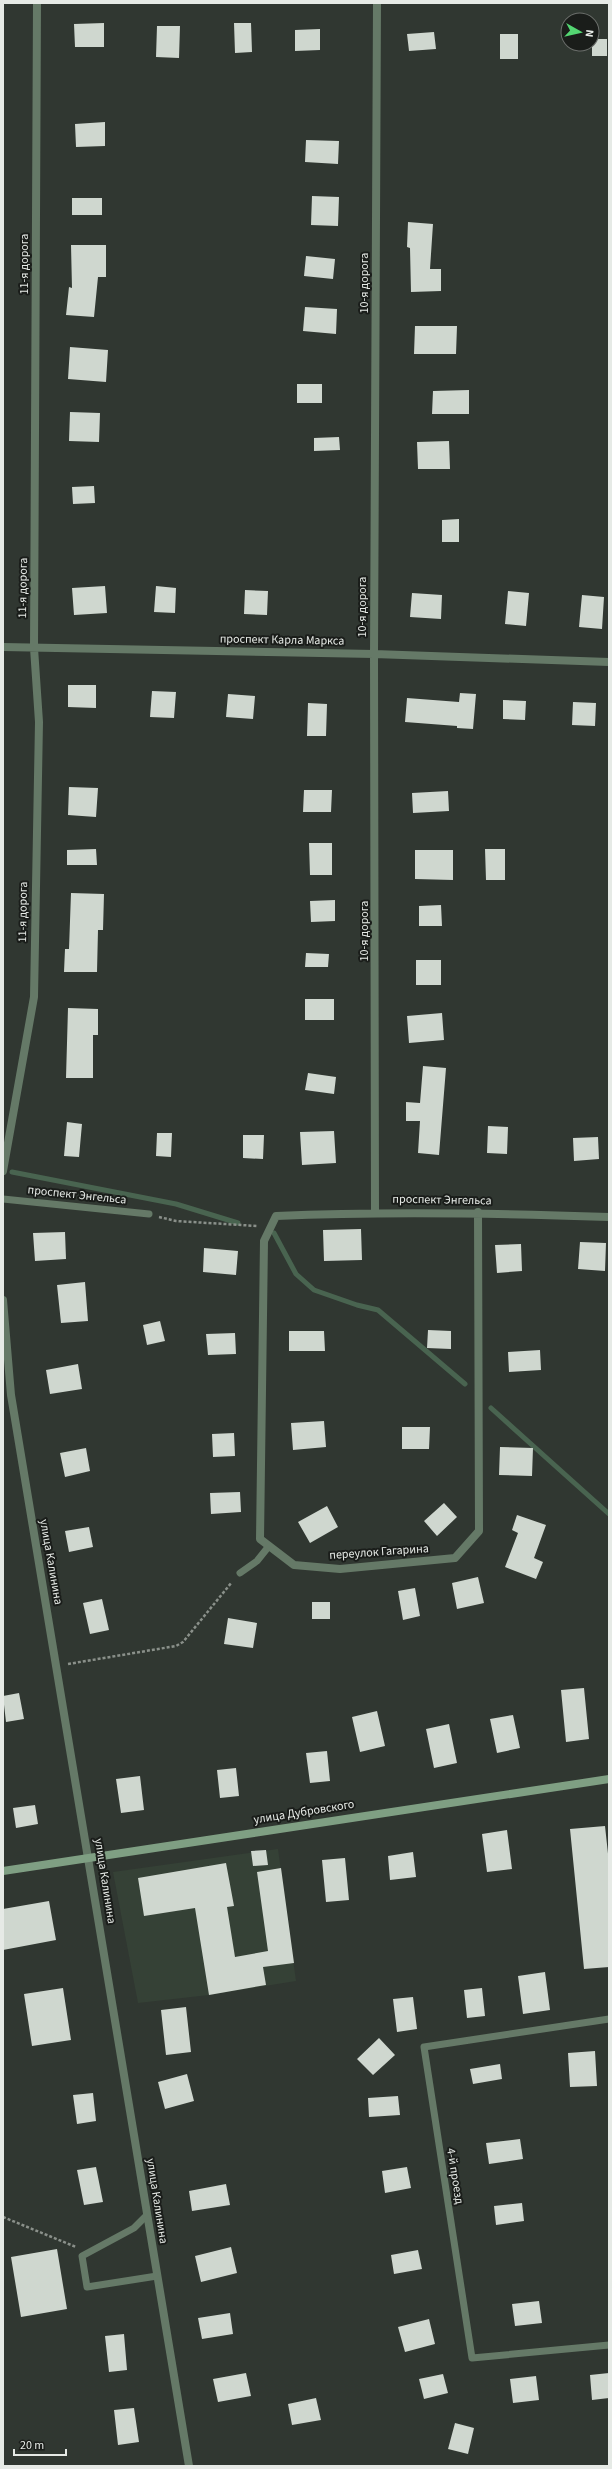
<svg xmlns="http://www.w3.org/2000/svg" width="612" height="2469" font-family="'Source Sans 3',sans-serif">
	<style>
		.built { fill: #354136 }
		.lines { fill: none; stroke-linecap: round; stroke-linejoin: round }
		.stream { stroke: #496450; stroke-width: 5 }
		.building { fill: #cfd7cf }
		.path { stroke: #8a908a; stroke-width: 2.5; stroke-dasharray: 3 2; stroke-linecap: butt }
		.lane { stroke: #657967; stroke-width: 7 }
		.street { stroke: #657967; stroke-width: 8 }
		.secondary { stroke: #7f9f83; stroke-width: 8 }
		.labels { text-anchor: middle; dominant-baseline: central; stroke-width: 4; stroke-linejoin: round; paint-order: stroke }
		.street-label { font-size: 12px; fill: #e6eae6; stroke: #1a1d1a }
	</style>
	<rect width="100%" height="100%" fill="#303731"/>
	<!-- built -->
	<path class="built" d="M278,1849L296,1981L209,1995L138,2003L113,1872Z"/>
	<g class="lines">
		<!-- stream -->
		<path class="stream" d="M12,1172L176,1204L238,1223
			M274,1233L296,1274L314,1290L357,1305L378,1310L465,1384
			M491,1408L609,1514"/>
	</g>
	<!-- building -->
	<path class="building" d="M104,23V47H75L74,24Z
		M234,23H251L252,52L235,53Z
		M157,26H180L179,58L156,57Z
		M320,29V50L295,51V30Z
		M434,32L436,49L409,51L407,34Z
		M500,34H518V59H500Z
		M592,39H607V56H592Z
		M105,122V146L76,147L75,124Z
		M306,140L339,141L338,164L305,162Z
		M312,196L339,197L338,226L311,225Z
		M72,198H102V215H72Z
		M408,222L433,224L430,269H441V291L411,292L410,248L407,247Z
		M71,245H106V277H98L94,317L66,315L69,287L72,288Z
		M306,256L335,259L333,279L304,276Z
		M305,307L337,309L336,334L303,331Z
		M415,326H457L456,354H414Z
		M70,347L108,350L106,382L68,379Z
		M297,384H322V403H297Z
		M469,390V414H432L433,391Z
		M70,412L100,413L99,442L69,441Z
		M339,437L340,450L314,451V438Z
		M449,441L450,469H418L417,442Z
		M94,486L95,503L73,504L72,487Z
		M459,519V542H442V520Z
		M105,586L107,613L74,615L72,588Z
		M156,586L176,588L175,613L154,612Z
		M245,590L268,591L267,615L244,614Z
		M508,591L529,593L526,626L505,624Z
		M412,593L442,595L441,619L410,617Z
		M582,595L604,597L602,629L579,627Z
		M68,685H96V708L68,707Z
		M152,691L176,692L174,718L150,717Z
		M460,693L476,694L473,729L457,728V726L405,722L407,698L459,702Z
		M228,694L255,696L253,719L226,717Z
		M503,700L526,701L525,720L503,719Z
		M573,702L596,703L595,726L572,725Z
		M308,703L327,704L326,736H307Z
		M69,787L98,788L96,817L68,815Z
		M304,790H332L331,812H303Z
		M448,791L449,811L413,813L412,793Z
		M309,843H332V875H310Z
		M96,849L97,865H67V850Z
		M485,849H505V880H486Z
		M415,850H453V880L415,879Z
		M71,893L104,894L103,930H98L97,972H64L65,949H69Z
		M335,900V921L311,922L310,901Z
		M441,905L442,926H419V906Z
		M306,953L329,954L328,967H305Z
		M416,960H441V985H416Z
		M305,999H334V1020H305Z
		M68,1008L98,1009V1035H93V1078H66Z
		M442,1013L444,1040L409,1043L407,1016Z
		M423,1066L446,1068L439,1155L418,1153L420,1121H406V1102L420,1103Z
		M308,1073L336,1077L334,1094L305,1090Z
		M67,1122L82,1124L79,1157L64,1156Z
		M488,1126L508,1127L507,1154L487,1153Z
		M334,1131L336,1163L302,1165L300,1132Z
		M157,1133H172L171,1157L156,1156Z
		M243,1135H264L263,1159L243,1158Z
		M598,1137L599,1159L574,1161L573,1138Z
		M361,1229L362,1260L324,1261L323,1230Z
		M65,1232L66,1259L35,1261L33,1233Z
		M580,1242L606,1243L605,1271L578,1269Z
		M521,1244L522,1271L497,1273L495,1245Z
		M204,1248L238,1251L236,1275L203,1272Z
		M85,1282L88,1321L61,1323L57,1285Z
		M160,1321L165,1341L147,1345L143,1325Z
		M428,1330L451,1331V1349L427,1348Z
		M289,1331H324L325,1351H289Z
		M235,1333L236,1354L208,1355L206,1334Z
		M540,1350L541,1370L509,1372L508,1352Z
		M78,1364L82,1389L50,1394L46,1370Z
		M324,1421L326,1447L293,1450L291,1423Z
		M402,1427H430L429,1449H402Z
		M234,1433L235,1456L213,1457L212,1434Z
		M500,1447L533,1448L532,1476L499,1475Z
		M86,1448L90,1471L65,1477L60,1453Z
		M240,1492L241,1512L211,1514L210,1493Z
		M444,1503L457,1517L437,1536L424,1521Z
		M327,1506L338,1527L310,1543L298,1522Z
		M517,1515L546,1525L534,1558L543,1562L536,1579L505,1567L518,1533L512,1530Z
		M89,1527L93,1547L69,1552L65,1531Z
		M478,1577L484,1603L457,1609L452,1583Z
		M415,1588L420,1616L403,1620L398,1591Z
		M102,1599L109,1630L90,1634L83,1603Z
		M312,1602H330V1619H312Z
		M228,1618L257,1623L253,1648L224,1644Z
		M584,1688L589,1739L566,1742L561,1690Z
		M19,1693L24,1719L6,1722L3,1696Z
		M377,1711L385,1746L360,1752L352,1717Z
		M513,1715L520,1748L497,1753L490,1719Z
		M449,1724L457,1763L434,1768L426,1729Z
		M327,1751L330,1781L310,1783L306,1753Z
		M236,1768L239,1796L220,1798L217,1770Z
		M140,1776L144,1810L121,1813L116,1779Z
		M35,1805L38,1824L16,1828L13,1808Z
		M605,1826L609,1863V1967L584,1969L570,1829Z
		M507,1830L512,1869L487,1872L482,1834Z
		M266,1850L268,1865L253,1866L251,1851Z
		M413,1852L416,1877L390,1880L388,1856Z
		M345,1858L349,1900L326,1902L322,1860Z
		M226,1863L234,1906L227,1907L235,1957L268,1951L257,1872L281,1868L294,1963L263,1967L266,1985L209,1995L195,1908L144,1916L138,1878Z
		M49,1901L56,1940L3,1950V1909Z
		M545,1972L550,2010L523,2014L518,1976Z
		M63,1988L71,2040L32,2046L24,1994Z
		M482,1988L485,2016L467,2018L464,1990Z
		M413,1997L417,2029L397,2032L393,1999Z
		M186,2007L191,2052L166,2055L161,2010Z
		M379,2038L395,2055L373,2075L357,2059Z
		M595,2051L597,2086L570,2087L568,2053Z
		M500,2064L502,2079L473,2084L470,2069Z
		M187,2074L194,2101L165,2109L158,2082Z
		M93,2093L96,2121L77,2124L73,2095Z
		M398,2096L400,2115L369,2117L368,2098Z
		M520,2139L523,2159L489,2164L486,2143Z
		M96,2167L103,2202L84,2205L77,2170Z
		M407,2167L411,2188L385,2193L382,2171Z
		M226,2184L230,2205L192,2211L189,2191Z
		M522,2203L524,2221L496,2225L494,2206Z
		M231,2247L237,2273L201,2282L195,2256Z
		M57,2249L67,2309L21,2317L11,2257Z
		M418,2250L422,2269L394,2274L391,2255Z
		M539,2301L542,2323L515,2326L512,2304Z
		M230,2313L233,2334L202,2339L198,2318Z
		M429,2319L435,2344L405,2352L398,2327Z
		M124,2334L127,2370L109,2372L105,2336Z
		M246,2373L251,2396L218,2402L213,2379Z
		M609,2373V2398L592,2400L590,2375Z
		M443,2374L448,2393L424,2399L419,2379Z
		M536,2376L539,2400L513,2403L510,2379Z
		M316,2398L321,2420L292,2425L288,2404Z
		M134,2408L139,2442L118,2445L114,2410Z
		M455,2423L474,2428L468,2454L448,2449Z"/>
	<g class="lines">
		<!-- path -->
		<path class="path" d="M159,1217L176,1221L257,1226
			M68,1664L176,1646L183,1642L232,1582
			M3,2217L76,2247"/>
		<!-- lane -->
		<path class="lane" d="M3,1199L149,1214
			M240,1573L257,1561L269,1546
			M609,2019L424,2047L472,2358L609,2345
			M147,2215L134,2228L82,2256L87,2287L157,2276"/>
		<!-- street -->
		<path class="street" d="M3,647L374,654L609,662
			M3,1171L34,997L39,722L34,648L37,3
			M375,1211L374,654L377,3
			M478,1212L479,1531L455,1558L340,1569L294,1565L260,1539L264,1241L276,1216C387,1211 498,1213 609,1217
			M3,1300L11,1395L189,2466"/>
		<!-- secondary -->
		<path class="secondary" d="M3,1871L609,1779"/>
	</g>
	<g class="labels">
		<!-- street labels -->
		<g class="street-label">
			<text transform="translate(24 264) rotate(-90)">11-я дорога</text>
			<text transform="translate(364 283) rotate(-90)">10-я дорога</text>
			<text transform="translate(23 588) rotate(-89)">11-я дорога</text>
			<text transform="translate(362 607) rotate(-90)">10-я дорога</text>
			<text transform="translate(282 640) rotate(1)">проспект Карла Маркса</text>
			<text transform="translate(23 912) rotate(-89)">11-я дорога</text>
			<text transform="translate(364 931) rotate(-90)">10-я дорога</text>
			<text transform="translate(77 1195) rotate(6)">проспект Энгельса</text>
			<text transform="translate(442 1200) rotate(1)">проспект Энгельса</text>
			<text transform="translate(379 1552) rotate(-4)">переулок Гагарина</text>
			<text transform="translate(51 1562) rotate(80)">улица Калинина</text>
			<text transform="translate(304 1812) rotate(-9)">улица Дубровского</text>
			<text transform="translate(105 1881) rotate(81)">улица Калинина</text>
			<text transform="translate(455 2176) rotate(81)">4-й проезд</text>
			<text transform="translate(157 2201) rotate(81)">улица Калинина</text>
		</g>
	</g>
	<!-- border -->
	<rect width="612" height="2469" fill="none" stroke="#e6eae6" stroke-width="8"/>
	<!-- north arrow -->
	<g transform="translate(580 32) rotate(98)"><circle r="19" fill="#1a1d1a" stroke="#6c6f6c"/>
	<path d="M0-3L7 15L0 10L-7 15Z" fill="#54d672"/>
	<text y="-6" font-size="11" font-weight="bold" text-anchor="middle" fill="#e6eae6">N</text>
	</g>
	<!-- scale -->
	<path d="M14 2449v6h52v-6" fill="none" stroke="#e6eae6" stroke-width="2"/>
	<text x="20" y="2449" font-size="12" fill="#e6eae6" stroke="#1a1d1a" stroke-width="3" paint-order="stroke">20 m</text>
</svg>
